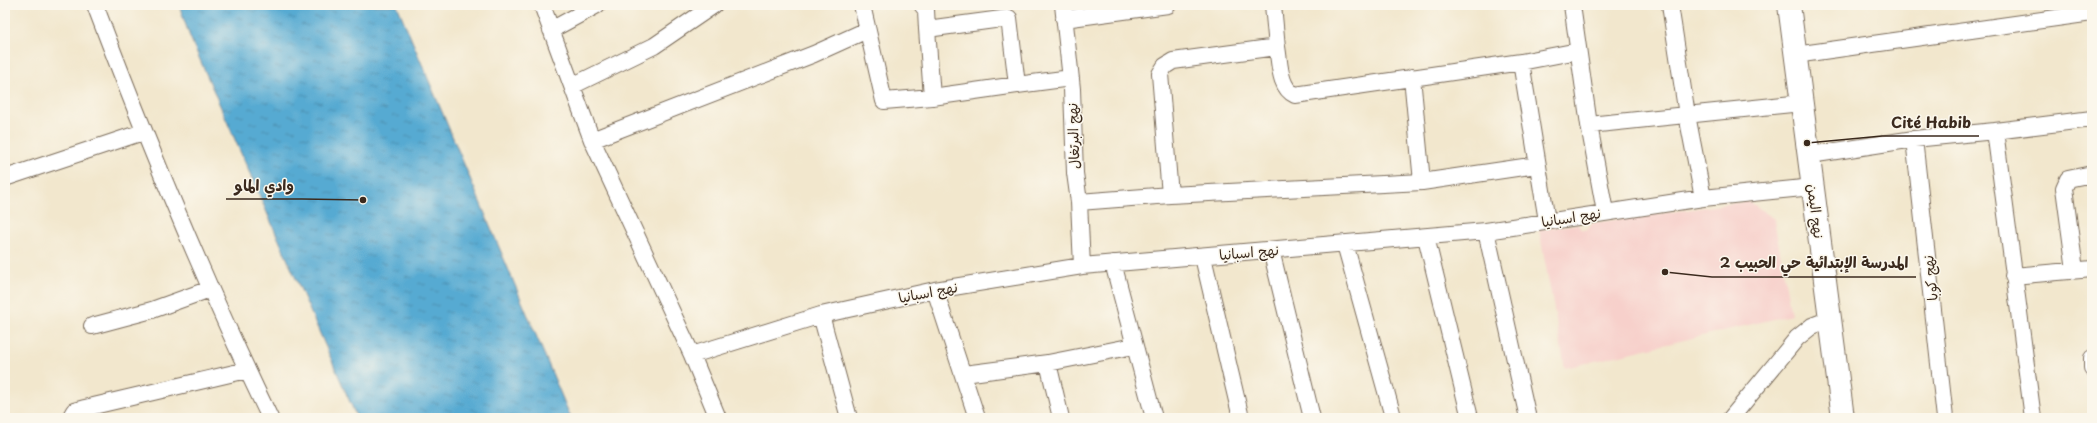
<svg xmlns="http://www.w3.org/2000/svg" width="2097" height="423" font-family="'Playpen Sans','Playpen Sans Arabic',sans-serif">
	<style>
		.built { fill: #f7d0cb }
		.water { fill: url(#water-ripples); stroke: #496a78 }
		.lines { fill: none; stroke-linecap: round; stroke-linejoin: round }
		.street-casing { stroke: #7b6c5b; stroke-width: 18 }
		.secondary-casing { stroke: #7b6c5b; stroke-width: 24 }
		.street { stroke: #fff; stroke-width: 16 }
		.secondary { stroke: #fff; stroke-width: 22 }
		.labels { text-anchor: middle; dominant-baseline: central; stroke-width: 3; stroke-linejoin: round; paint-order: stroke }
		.street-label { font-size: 14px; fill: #3b2a1e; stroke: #fbf7ec }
		.leader { fill: none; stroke: #3b2a1e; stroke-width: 1.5 }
		.callout-dot { fill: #3b2a1e; stroke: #fbf7ec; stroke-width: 1.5 }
		.callout-label { font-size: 15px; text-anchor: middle; font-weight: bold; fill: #3b2a1e; stroke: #fbf7ec; stroke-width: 3; stroke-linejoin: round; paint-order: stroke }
	</style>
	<defs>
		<pattern id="water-ripples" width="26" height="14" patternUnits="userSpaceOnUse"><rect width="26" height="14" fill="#57aad2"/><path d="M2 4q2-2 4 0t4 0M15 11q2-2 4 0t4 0" fill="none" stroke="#498baa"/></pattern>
	</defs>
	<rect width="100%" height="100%" fill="#fbf7ec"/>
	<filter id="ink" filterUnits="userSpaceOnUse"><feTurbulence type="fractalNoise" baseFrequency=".025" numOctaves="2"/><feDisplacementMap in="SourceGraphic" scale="8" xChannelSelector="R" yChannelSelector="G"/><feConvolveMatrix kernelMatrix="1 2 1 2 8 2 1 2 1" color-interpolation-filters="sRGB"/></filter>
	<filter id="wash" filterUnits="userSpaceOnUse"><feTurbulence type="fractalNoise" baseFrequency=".012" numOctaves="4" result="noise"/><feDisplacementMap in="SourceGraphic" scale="16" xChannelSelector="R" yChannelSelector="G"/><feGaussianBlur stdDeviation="0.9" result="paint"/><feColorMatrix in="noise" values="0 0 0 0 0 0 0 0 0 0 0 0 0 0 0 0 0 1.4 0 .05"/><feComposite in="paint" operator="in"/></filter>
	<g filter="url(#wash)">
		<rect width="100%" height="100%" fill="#f2e7cd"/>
		<!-- built -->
		<path class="built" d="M1749,201L1774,219L1791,315L1565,368L1539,230L1577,224L1582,230L1588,229L1593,223Z"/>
		<!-- water -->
		<path class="water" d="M179,5H397L571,418H357L190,37Z"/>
	</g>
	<g filter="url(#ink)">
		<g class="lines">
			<!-- street casing -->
			<g class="street-casing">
				<path id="street" d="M95,5C148,145 205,283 270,418
					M542,5L592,140L692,355L718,418
					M862,5L884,101L932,97L1017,85L1009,18L927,29L932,97
					M922,5L926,10L927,29
					M1063,5L1072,89L1075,173L1079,202L1082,266
					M1572,5L1589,125L1605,212
					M1670,5L1687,115L1703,198
					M1064,19L1168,5
					M551,30L597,5
					M1277,47C1280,63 1279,88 1295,95L1521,62L1578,51
					M1795,55L2092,13
					M1521,62L1547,221
					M1412,77L1422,182
					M1017,85L1071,78
					M572,86L654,46L714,5
					M1589,125L1802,103
					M1995,131L2033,418
					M1914,139L1945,418
					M592,140L814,54L867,30
					M1810,155L1914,139L1995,131L2092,119
					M5,178L143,132
					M1170,195L1422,182L1537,165
					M1079,202L1170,195L1160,74L1165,66L1173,61L1277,47L1273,5
					M1486,231L1528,418
					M1426,237L1470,418
					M1345,244L1392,413
					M1271,250L1312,418
					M1203,257L1241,418
					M1113,263L1154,418
					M2075,270L2064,188L2068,179L2087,175L2092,178
					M2013,276L2092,269
					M935,290L977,418
					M821,315L849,418
					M92,326L152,310L210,289
					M692,355L821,315L935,290L1082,266L1486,231L1703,198L1813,187
					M2092,358V368
					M1048,363L1061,418
					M964,374L1048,363L1134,346
					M70,418L74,411L85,408L247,370
					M1731,418L1797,338L1812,326L1830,319"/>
			</g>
			<!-- secondary casing -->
			<g class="secondary-casing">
				<path id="secondary" d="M1789,5L1843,418"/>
			</g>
			<!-- street -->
			<use href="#street" class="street"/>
			<!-- secondary -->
			<use href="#secondary" class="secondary"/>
		</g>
	</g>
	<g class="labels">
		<!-- street labels -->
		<g class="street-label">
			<text transform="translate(1073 136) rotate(-92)">نهج البرتغال</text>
			<text transform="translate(1816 211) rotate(83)">نهج اليمن</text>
			<text transform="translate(1571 217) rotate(-9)">نهج اسبانيا</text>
			<text transform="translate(1249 252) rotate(-5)">نهج اسبانيا</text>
			<text transform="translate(1930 278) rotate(-96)">نهج كوبا</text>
			<text transform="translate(928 292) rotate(-11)">نهج اسبانيا</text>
		</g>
	</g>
	<!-- callouts -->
	<path class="leader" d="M1807 143L1882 136H1979M363 200L302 199H226M1665 272L1712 277H1916"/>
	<g class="callout-dot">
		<circle cx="1807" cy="143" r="4"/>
		<circle cx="363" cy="200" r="4"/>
		<circle cx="1665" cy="272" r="4"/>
	</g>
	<g class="callout-label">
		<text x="1931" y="128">Cité Habib</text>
		<text x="264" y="191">وادي الماو</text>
		<text x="1814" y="268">المدرسة الإبتدائية حي الحبيب 2</text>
	</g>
	<!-- margin -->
	<rect width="2097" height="423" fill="none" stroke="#fbf7ec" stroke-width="20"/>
</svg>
